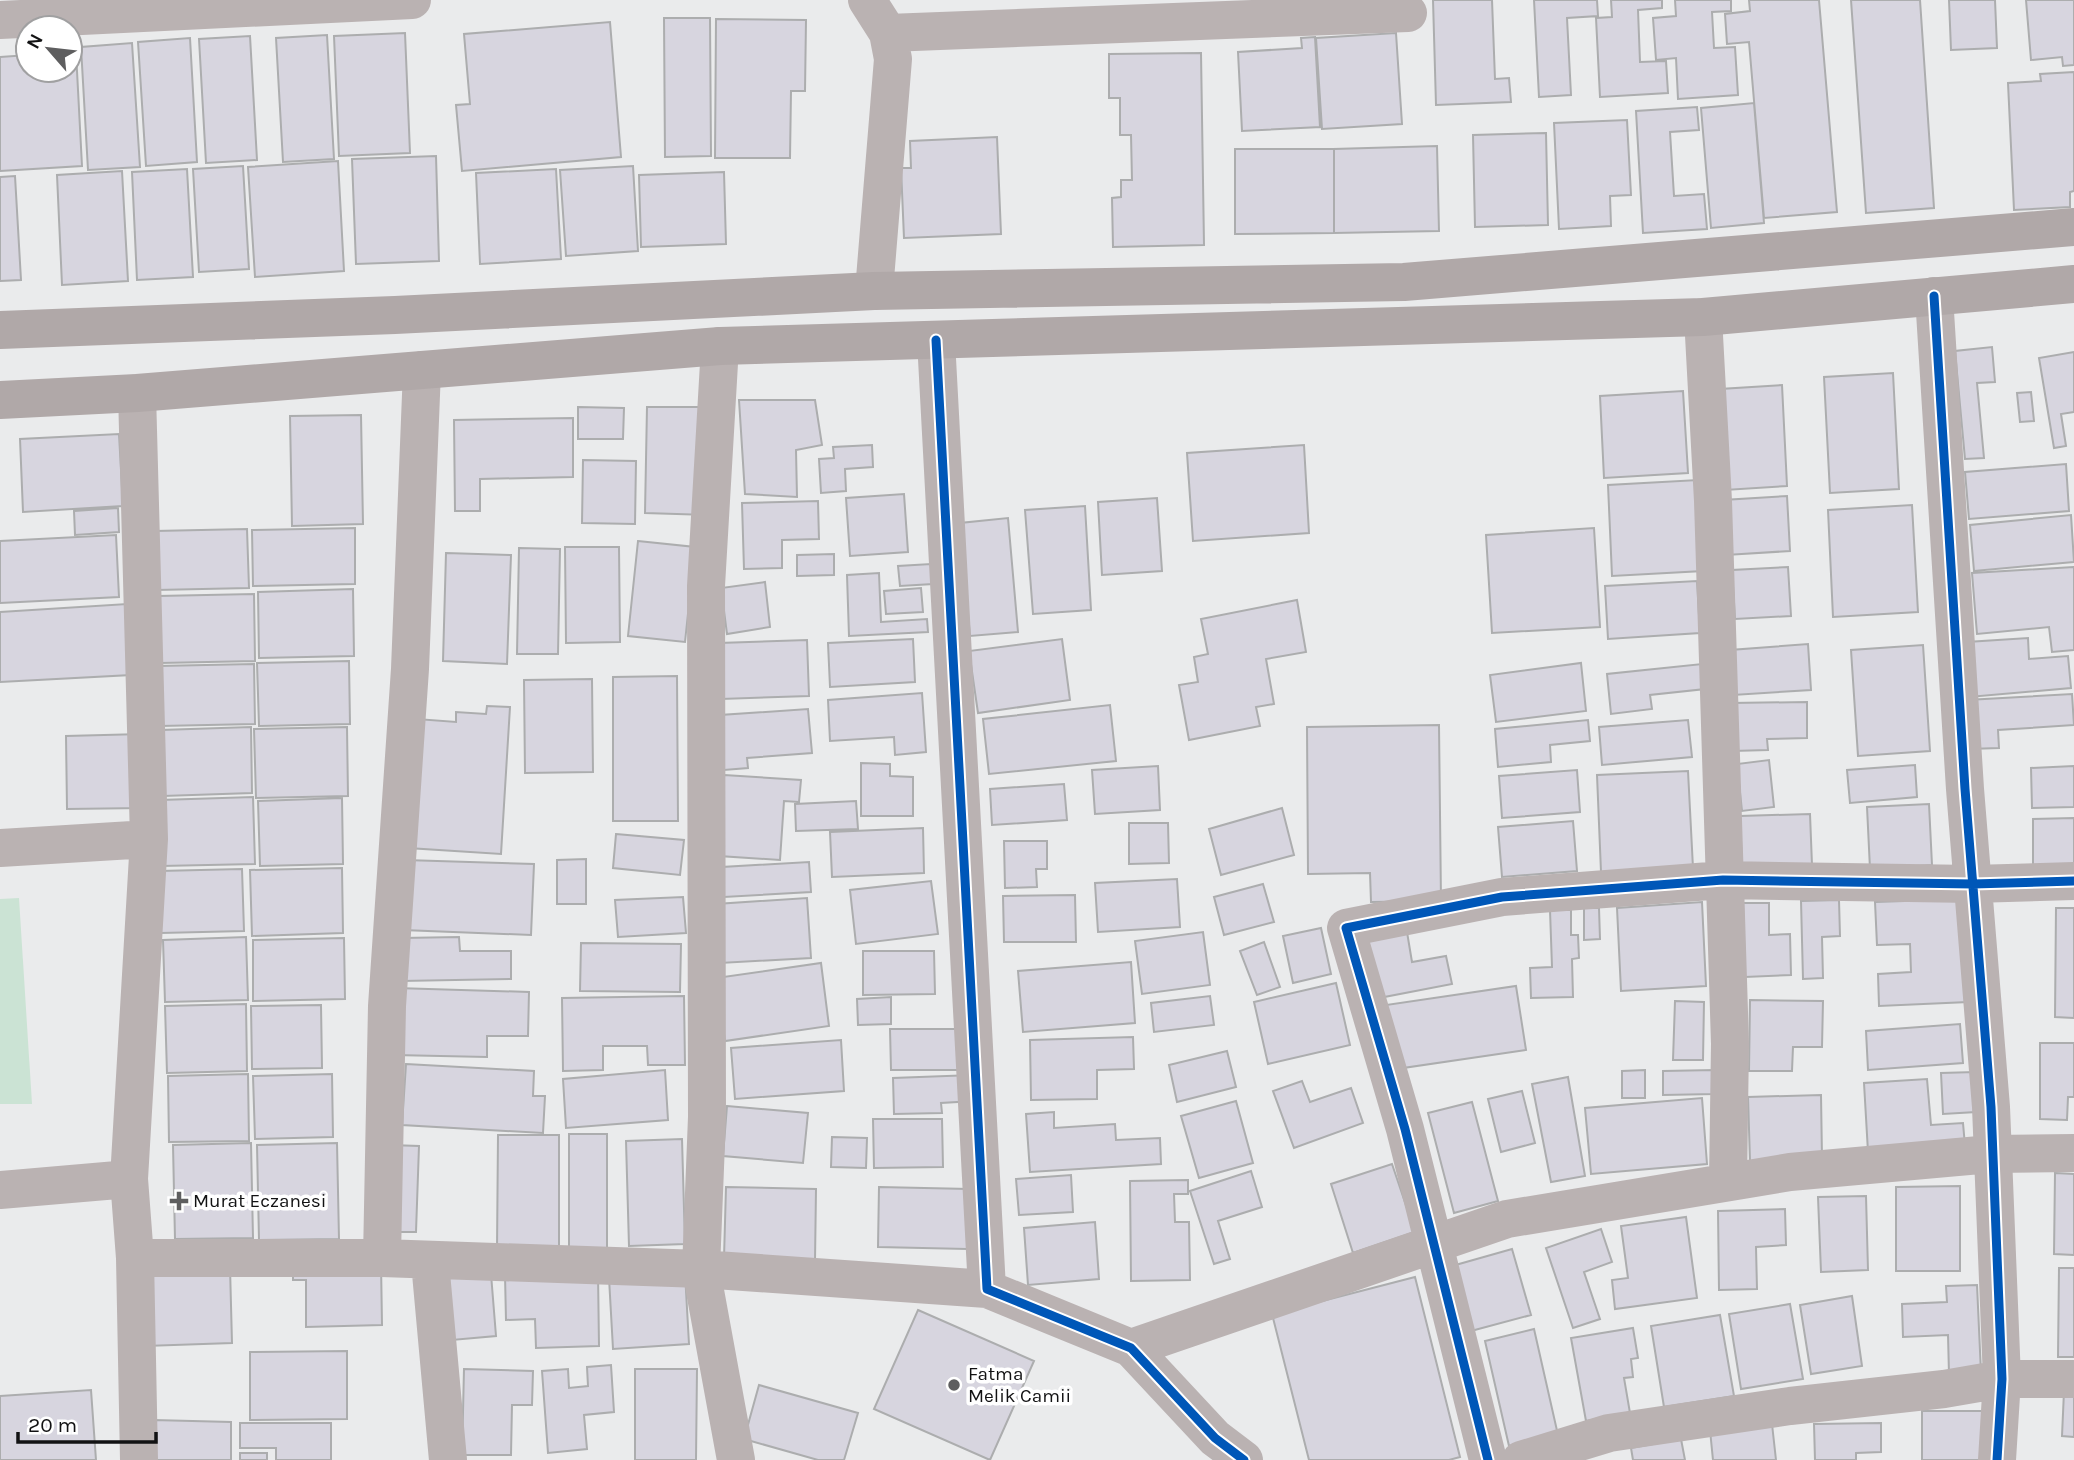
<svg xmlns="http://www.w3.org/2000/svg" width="2074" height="1460" font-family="Karla,sans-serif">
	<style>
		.green { fill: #cbe3d4 }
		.building { fill: #d7d5df; stroke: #acadae; stroke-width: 2 }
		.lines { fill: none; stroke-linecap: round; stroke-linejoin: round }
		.minor { stroke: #bab2b2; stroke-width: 38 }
		.secondary { stroke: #b0a8a8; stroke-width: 38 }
		.cycleway-casing { stroke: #fff; stroke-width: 13 }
		.cycleway { stroke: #0057b8; stroke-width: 9 }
		.poi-dot { fill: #5e5e5f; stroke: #fff; stroke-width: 2.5 }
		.labels { text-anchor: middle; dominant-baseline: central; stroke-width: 7; stroke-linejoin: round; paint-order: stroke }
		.poi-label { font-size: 19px; fill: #121213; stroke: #fff; text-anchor: start }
	</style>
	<rect width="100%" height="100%" fill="#eaebec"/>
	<!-- green -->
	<path class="green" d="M19,898L32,1104H0V899Z"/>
	<!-- building -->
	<path class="building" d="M1433,0H1492L1495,79L1509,78L1511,102L1436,105Z
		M1534,0H1597L1598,16L1567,18L1571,95L1539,97Z
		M1611,0H1662V8L1638,10L1640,62L1666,61L1668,93L1600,97L1596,18L1612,17Z
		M1675,0H1731V11L1712,12L1714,48L1735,47L1738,95L1678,99L1676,58L1656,60L1653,18L1676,16Z
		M1749,0H1819L1837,212L1764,218L1749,42L1727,44L1725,14L1750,11Z
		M1851,0H1920L1934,208L1866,213Z
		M1949,0H1995L1997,48L1951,50Z
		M2026,0H2074V65L2063,66L2062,57L2031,60Z
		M664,18H710L711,156L665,157Z
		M716,19L806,20L805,91H791L790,158H715Z
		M610,22L621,157L462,171L456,105L470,104L464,34Z
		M405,33L410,153L339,156L334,36Z
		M1396,33L1402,124L1322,129L1316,38Z
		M327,35L334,159L283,162L276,38Z
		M250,36L257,160L206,163L199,39Z
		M1315,37L1320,127L1242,131L1238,52L1302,48L1301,38Z
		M190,38L197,162L146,166L138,42Z
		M132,43L140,167L88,170L81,47Z
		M76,52L82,166L0,171V57L28,55V70H70V53Z
		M1201,53L1204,245L1113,247L1112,198L1121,197V180H1132L1131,135H1120V98H1109V54Z
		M2074,72V191L2070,192V207L2014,210L2008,83L2041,81L2040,74Z
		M1754,103L1764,223L1711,228L1701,108Z
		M1697,107L1699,130L1670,132L1674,196L1704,194L1707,229L1643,233L1636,111Z
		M1627,120L1631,195L1610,196L1611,226L1559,229L1554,123Z
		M1546,133L1548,225L1475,227L1473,135Z
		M997,137L1001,234L904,238L901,168H911L910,141Z
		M1437,146L1439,231L1334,233V149Z
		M1235,149H1334V233L1235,234Z
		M436,156L439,261L356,264L352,159Z
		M338,161L344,271L255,277L248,167Z
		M243,166L249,269L199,272L193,169Z
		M633,166L638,251L566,256L560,170Z
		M187,169L193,277L137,280L132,172Z
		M556,169L561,259L480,264L476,173Z
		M122,171L128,281L62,285L57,175Z
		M724,172L726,244L641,247L639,175Z
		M15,176L21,280L0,281V177Z
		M1992,347L1995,382L1977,383L1984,458L1965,459L1955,351Z
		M2074,352V412L2061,414L2066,446L2054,448L2039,358Z
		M1893,373L1899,489L1830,493L1824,377Z
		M1782,385L1787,486L1725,490L1720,389Z
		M1683,391L1688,473L1604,478L1600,396Z
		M2031,392L2034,421L2020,422L2017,393Z
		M739,400H815L822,445L796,450L797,497L745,494Z
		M578,407L624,408L623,439H578Z
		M647,407H710L708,515L645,513Z
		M361,415L363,524L292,526L290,416Z
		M573,418V477L480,479V511H455L454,420Z
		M119,434L123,506L23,512L20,439Z
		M872,445L873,467L845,469L846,491L821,493L819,459L834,458L833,447Z
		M1304,445L1309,533L1193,541L1187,453Z
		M583,460L636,461L635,524L582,523Z
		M2066,464L2069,511L1969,519L1965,472Z
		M1698,480L1703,571L1612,576L1608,485Z
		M904,494L908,552L850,556L846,498Z
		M1787,496L1790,551L1726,555L1723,500Z
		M1157,498L1162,571L1102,575L1098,502Z
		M818,501L819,539L782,540V568L744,569L742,503Z
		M1912,505L1918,612L1833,617L1828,510Z
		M1085,506L1091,610L1033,614L1025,510Z
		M118,508L119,532L75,535L74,511Z
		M2071,515L2074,562L1974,571L1970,525Z
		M1008,518L1018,632L970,636L960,523Z
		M355,528V584L253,586L252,530Z
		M1594,528L1600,627L1492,633L1486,535Z
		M247,529L249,588L156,590L155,531Z
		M116,535L119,597L0,603V541Z
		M638,541L695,547L685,642L628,636Z
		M565,547H619L620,642L566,643Z
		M519,548L560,549L558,654H517Z
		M446,553L511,555L507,664L443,661Z
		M834,554V575L797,576V555Z
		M931,564L933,584L900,586L898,566Z
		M1788,567L1791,616L1735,619L1732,570Z
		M2074,567V650L2052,652L2049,627L1977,634L1972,573Z
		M879,573L881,622L927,619L928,632L849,636L847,575Z
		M1697,581L1700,633L1608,639L1605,586Z
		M765,582L770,627L727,634L721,588Z
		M921,588L923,612L886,614L884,591Z
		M353,589L354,656L259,658L258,592Z
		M254,594L255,661L160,663L158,596Z
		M1297,600L1306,652L1266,659L1274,704L1256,707L1260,726L1189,740L1179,685L1198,682L1194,657L1208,654L1201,619Z
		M127,604L131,675L0,682V612Z
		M2028,638L2029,659L2068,656L2071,688L1969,697L1967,642Z
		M913,639L915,682L830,687L828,643Z
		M1062,639L1070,700L978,713L969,651Z
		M807,640L809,696L721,699L719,643Z
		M1808,644L1811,690L1733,695L1730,650Z
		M1923,645L1930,751L1858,756L1851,650Z
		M349,661L350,724L259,726L257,663Z
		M1581,663L1586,711L1496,722L1490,675Z
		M254,664L255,724L160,726L158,666Z
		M1702,664L1705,689L1650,695L1652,709L1611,714L1607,674Z
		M677,676L678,821H613V677Z
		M592,679L593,772L525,773L524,680Z
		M922,693L926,752L895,755L894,737L830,741L828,700Z
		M2072,694L2074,725L1998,730L1999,748L1969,749L1967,700Z
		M1807,702V738L1767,739L1768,750L1732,751L1731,703Z
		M1110,705L1116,761L989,774L983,719Z
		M487,706L510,707L501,854L408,848L417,719L456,722V712L486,714Z
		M808,709L812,753L747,758L748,768L724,770L720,715Z
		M1588,720L1590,741L1550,745L1551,762L1498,767L1495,729Z
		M1688,720L1692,757L1602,765L1599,727Z
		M1439,725L1441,901L1371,902L1370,873L1308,874L1307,727Z
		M251,727L252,793L163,796L161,730Z
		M347,727L348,796L256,798L254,729Z
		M142,734L143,808L67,809L66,736Z
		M1769,760L1774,807L1742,811L1737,764Z
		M861,763L890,764V776L913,777V816H861Z
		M1915,765L1917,797L1850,803L1847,770Z
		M1158,766L1160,810L1095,814L1092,770Z
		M2074,766V807L2032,808L2031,768Z
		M1577,770L1580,812L1502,818L1499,776Z
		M1688,771L1693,868L1601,872L1597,775Z
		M724,775L801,780L799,802L784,801L780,860L719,856Z
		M1064,784L1067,820L992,825L990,789Z
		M253,797L255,864L161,866L160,800Z
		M342,798L343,864L260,866L258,801Z
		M856,801L858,829L796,831L795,804Z
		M1929,804L1932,865L1870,869L1867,807Z
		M1282,808L1294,855L1221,875L1209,829Z
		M1810,814L1812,865L1742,867L1740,816Z
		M2074,818V871L2033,872V819Z
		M1573,821L1577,871L1502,877L1498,827Z
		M1129,823H1168L1169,863L1129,864Z
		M923,828L924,873L832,877L830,832Z
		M616,834L684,840L680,875L613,868Z
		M1004,841H1047V869H1036L1037,887L1005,888Z
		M586,859V904H557V860Z
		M405,860L534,864L531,935L403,930Z
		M809,862L811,892L724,897L722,867Z
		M342,868L343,933L252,936L250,870Z
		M242,869L244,931L161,933L159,871Z
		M1177,879L1180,927L1098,932L1095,883Z
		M931,881L938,934L856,944L850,890Z
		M1263,884L1274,922L1224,935L1214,897Z
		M1075,895L1076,942H1004L1003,896Z
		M683,897L686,933L618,937L615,900Z
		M807,898L811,958L720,963L716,904Z
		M1964,899L1968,1002L1879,1006L1878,974L1911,972L1910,944L1877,945L1875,902Z
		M1839,900L1840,936L1822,937L1823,978L1803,979L1801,901Z
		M1702,902L1706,986L1621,991L1617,908Z
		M1743,903H1769V935L1790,934L1791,975L1745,977Z
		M1584,908H1599L1600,939L1584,940Z
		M2056,908H2074V1018L2055,1017Z
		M1550,910H1571V935H1578L1579,958L1572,959L1573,997L1531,998L1530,968L1552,967Z
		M1321,928L1331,974L1293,983L1283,936Z
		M1203,932L1210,985L1142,994L1135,941Z
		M1407,932L1412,962L1446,956L1452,984L1379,998L1368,939Z
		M246,937L248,1000L165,1002L163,940Z
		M459,937L460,951H511V979L401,981L402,938Z
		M344,938L345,999L253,1001V940Z
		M1264,942L1280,987L1257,995L1240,951Z
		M581,943L681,944L680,992L580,991Z
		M863,951H934L935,994L863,995Z
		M1131,962L1135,1023L1023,1032L1018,971Z
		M821,963L829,1026L725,1041L716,978Z
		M1336,983L1350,1045L1268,1064L1254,1002Z
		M1516,986L1526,1050L1396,1069L1386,1005Z
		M396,988L529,992L528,1036H487V1057L394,1055Z
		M684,996L685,1065H648L647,1046H603V1070L563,1071L562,998Z
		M1210,996L1214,1025L1154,1032L1151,1003Z
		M891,997V1024L858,1025L857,999Z
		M1750,1000L1823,1001L1822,1047H1793L1792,1071H1749Z
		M1675,1001L1704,1002L1703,1060H1673Z
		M246,1004L247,1071L167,1073L165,1006Z
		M321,1005L322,1068L252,1069L251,1006Z
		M1960,1024L1963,1063L1868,1070L1866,1031Z
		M890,1029H962V1070H891Z
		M1133,1037L1134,1069L1097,1070V1099L1031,1100L1030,1040Z
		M841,1040L844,1091L735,1099L731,1048Z
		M2040,1043H2074V1097H2068L2067,1120L2040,1119Z
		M1227,1051L1236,1087L1177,1102L1169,1065Z
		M406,1064L534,1071L533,1096H545L543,1133L402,1125Z
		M665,1070L668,1120L566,1128L563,1079Z
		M1645,1070V1098H1622V1071Z
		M1715,1070V1094L1663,1095V1071Z
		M1975,1072L1976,1112L1943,1114L1941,1073Z
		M248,1074L249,1141L169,1142L168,1076Z
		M332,1074L333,1137L255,1139L253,1076Z
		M973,1075L974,1101L941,1103L942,1113L894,1114L893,1078Z
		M1568,1077L1585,1176L1551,1182L1532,1084Z
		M1927,1079L1931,1125L1963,1123L1965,1146L1868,1152L1864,1083Z
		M1302,1081L1310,1102L1351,1088L1363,1123L1294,1148L1273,1091Z
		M1522,1091L1535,1143L1501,1152L1488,1099Z
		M1821,1095L1822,1158L1750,1161L1748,1097Z
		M1702,1098L1707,1164L1591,1174L1585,1108Z
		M1236,1101L1253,1163L1199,1178L1181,1116Z
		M1472,1102L1498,1201L1454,1213L1428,1113Z
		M727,1106L808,1113L803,1163L723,1156Z
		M1054,1112V1128L1115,1124L1116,1140L1160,1138L1161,1164L1030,1172L1026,1114Z
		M873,1119H942L943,1167L874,1168Z
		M569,1134H607V1249H569Z
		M498,1135H559V1251L497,1250Z
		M832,1137L867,1138L866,1168L831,1167Z
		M682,1139L685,1244L629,1246L626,1141Z
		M251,1143L253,1238L175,1239L173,1145Z
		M337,1143L339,1239L259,1240L257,1145Z
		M390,1145L419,1146L416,1232H387Z
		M1392,1164L1415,1232L1353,1253L1331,1184Z
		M1251,1171L1262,1207L1218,1221L1230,1259L1214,1264L1190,1191Z
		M2055,1173L2074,1174V1255L2054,1254Z
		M1071,1175L1073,1212L1019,1215L1016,1179Z
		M1188,1180V1194H1174L1175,1222H1189L1190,1280L1131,1281L1130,1181Z
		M1960,1186V1271H1896V1187Z
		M726,1187L816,1189L815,1261L724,1258Z
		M879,1187L969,1189L967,1249L878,1247Z
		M1866,1196L1868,1270L1821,1272L1818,1197Z
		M1785,1209L1786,1245L1756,1247L1757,1289L1719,1290L1718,1211Z
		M1686,1217L1697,1298L1615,1309L1612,1280L1628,1278L1621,1226Z
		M1095,1222L1099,1279L1028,1285L1024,1228Z
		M1601,1229L1612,1262L1584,1272L1600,1319L1573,1328L1546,1248Z
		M1512,1249L1531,1315L1471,1331L1452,1266Z
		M381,1263L382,1325L306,1327V1280H293V1265Z
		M230,1267L232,1343L145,1346L143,1269Z
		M2059,1268H2074V1357H2058Z
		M598,1273L599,1346L536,1348L535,1319L506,1320L505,1275Z
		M685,1273L689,1344L613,1349L609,1278Z
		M491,1274L496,1336L452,1340L447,1277Z
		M1415,1277L1460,1457L1449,1460H1309L1272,1314Z
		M1977,1285L1981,1373L1949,1374L1948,1335L1903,1337L1902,1304L1947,1302L1946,1286Z
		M1852,1296L1862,1366L1811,1374L1800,1305Z
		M1790,1304L1803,1379L1741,1389L1729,1314Z
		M918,1310L1034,1361L990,1460L874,1409Z
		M1720,1315L1734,1396L1664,1407L1651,1326Z
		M1633,1328L1638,1358L1631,1359L1633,1377L1624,1378L1630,1413L1586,1421L1571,1338Z
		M1534,1329L1558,1435L1509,1446L1485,1341Z
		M347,1351V1419L250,1420V1352Z
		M611,1365L614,1412L584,1415L587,1449L548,1453L542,1371L568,1369L569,1388L588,1386L587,1367Z
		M464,1369L533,1371L532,1405H512L511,1455H462Z
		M635,1369H697L696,1460H635Z
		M759,1385L858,1413L844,1460H818L744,1439Z
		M91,1390L96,1460H0V1396Z
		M2064,1391H2074V1437L2062,1436Z
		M1922,1411H1984V1460H1922Z
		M153,1420L231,1422V1460H152Z
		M240,1423H331V1460H276V1448H240Z
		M1881,1423V1452L1856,1453V1460H1815L1814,1424Z
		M1772,1424L1776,1460H1713L1710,1430Z
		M1681,1439L1685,1460H1633L1631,1448Z
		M240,1453H267V1460H240Z"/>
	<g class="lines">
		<!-- minor -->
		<path class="minor" d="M867,0L888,33L893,59L874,291
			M0,20L412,0
			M888,33L1408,13
			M1934,296L1965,789L1991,1107L2002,1379L1997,1460
			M1703,317L1713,501L1730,1044L1728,1181
			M936,340L987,1289L1131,1348L1215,1438L1244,1460
			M720,346L706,586L707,1117L701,1269L736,1460
			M137,393L149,839L129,1179L135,1258L139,1460
			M0,848L149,839
			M0,1190L129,1179
			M135,1258H382L701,1269L987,1289
			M382,1258L387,1006L410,669L422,370
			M430,1262L448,1460
			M1131,1348L1507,1219L1790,1172L1991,1154L2074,1153
			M1488,1460L1405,1129L1346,928L1502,897L1723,880L1973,884L2074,881
			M1521,1460L1609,1433L1790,1406L1944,1389L2002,1379H2074"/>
		<!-- secondary -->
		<path class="secondary" d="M0,330L395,315L874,291L1404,282L2074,227
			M0,400L137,393L720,346L1703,317L2074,284"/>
		<!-- cycleway casing -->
		<g class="cycleway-casing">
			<path id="cycleway" d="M1934,296L1965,789L1991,1107L2002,1379L1997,1460
				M936,340L987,1289L1131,1348L1215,1438L1244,1460
				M1488,1460L1405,1129L1346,928L1502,897L1723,880L1973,884L2074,881"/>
		</g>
		<!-- cycleway -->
		<use href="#cycleway" class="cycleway"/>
	</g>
	<!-- markers -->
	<g class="poi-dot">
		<path d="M175.5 1190.5h7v7h7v7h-7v7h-7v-7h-7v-7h7z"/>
		<circle cx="954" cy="1385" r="7"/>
	</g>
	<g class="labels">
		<!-- poi labels -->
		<g class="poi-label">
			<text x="193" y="1201">Murat Eczanesi</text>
			<text x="968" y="1374">Fatma<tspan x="968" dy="22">Melik Camii</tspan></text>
		</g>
	</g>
	<!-- north arrow -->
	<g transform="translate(49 49) rotate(298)"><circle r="33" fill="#ffffff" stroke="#a0a0a1" stroke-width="2"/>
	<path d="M0-5L12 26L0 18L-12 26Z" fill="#5e5e5f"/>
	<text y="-10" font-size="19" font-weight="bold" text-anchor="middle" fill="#121213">N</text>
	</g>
	<!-- scale -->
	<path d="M18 1432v10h138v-10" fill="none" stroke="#121213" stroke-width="3.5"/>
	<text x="28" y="1432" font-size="21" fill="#121213" stroke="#ffffff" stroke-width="5" paint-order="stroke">20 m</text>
</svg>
